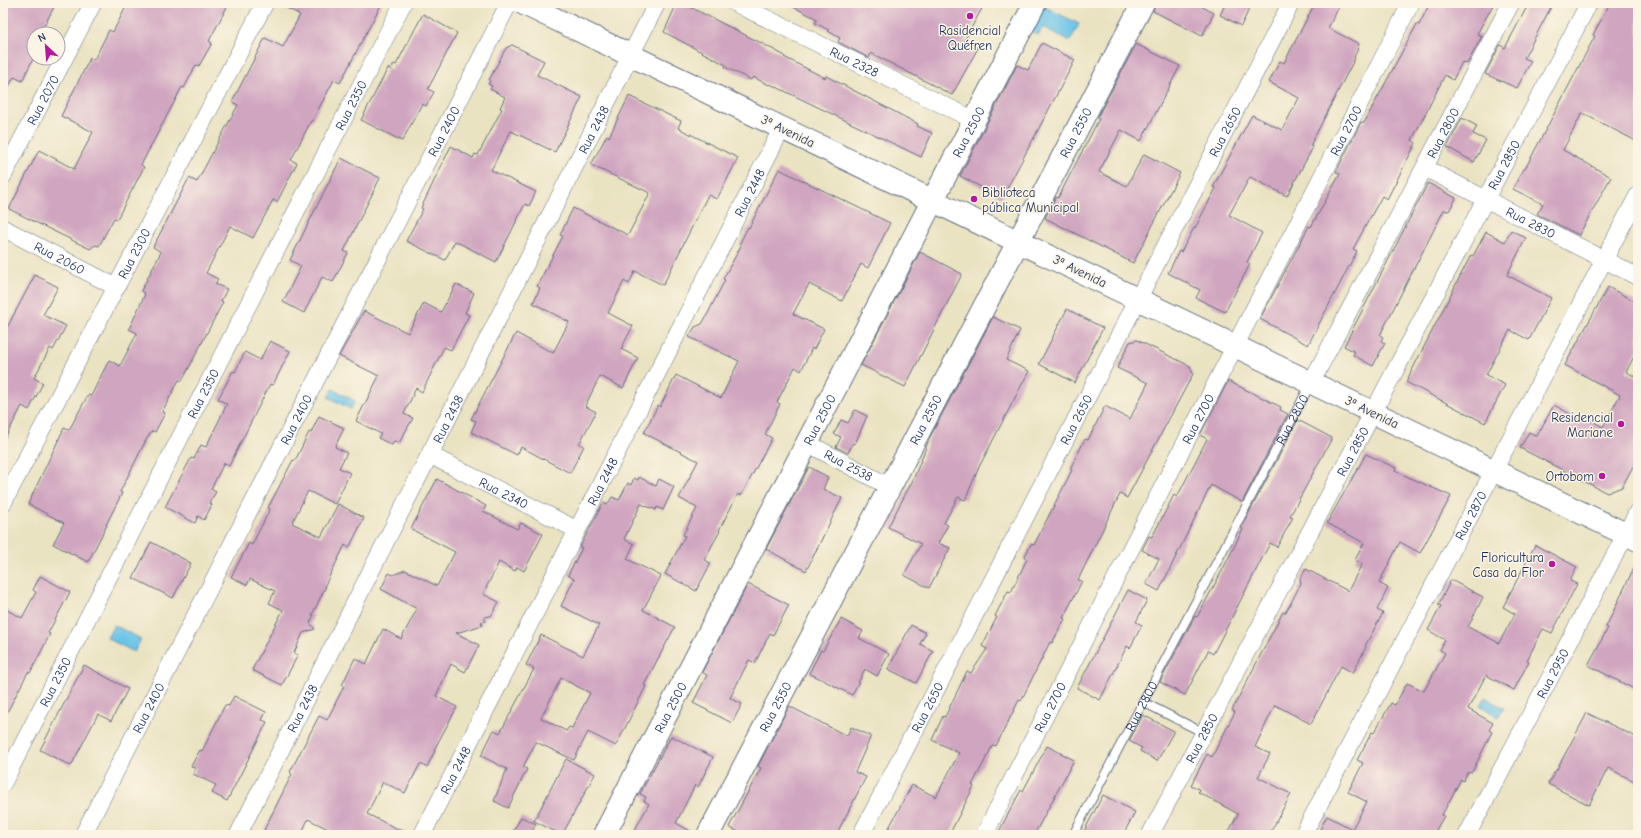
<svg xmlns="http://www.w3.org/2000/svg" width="1641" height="838" font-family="'Comic Neue',sans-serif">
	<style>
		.water { fill: #6ac4e8; stroke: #427aa3 }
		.building { fill: #d0a5c0; fill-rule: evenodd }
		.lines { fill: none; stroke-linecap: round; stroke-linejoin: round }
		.lane-casing { stroke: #636e81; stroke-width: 10 }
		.street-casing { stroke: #636e81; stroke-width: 18 }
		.secondary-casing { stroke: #636e81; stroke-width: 24 }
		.primary-casing { stroke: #636e81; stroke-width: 24 }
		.lane { stroke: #fff; stroke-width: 8 }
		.street { stroke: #fff; stroke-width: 17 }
		.secondary { stroke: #fff; stroke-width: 22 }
		.primary { stroke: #fff; stroke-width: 22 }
		.poi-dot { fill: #b5179e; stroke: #fcf5e5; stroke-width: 1.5 }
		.labels { text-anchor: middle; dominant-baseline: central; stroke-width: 3; stroke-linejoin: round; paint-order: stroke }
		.poi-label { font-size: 13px; fill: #1b2f5e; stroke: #fcf5e5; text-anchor: end }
		.street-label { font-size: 13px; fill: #1b2f5e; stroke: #fcf5e5 }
	</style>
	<rect width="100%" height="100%" fill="#fcf5e5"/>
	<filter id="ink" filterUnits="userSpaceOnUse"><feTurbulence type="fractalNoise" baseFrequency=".025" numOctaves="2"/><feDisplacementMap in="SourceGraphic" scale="8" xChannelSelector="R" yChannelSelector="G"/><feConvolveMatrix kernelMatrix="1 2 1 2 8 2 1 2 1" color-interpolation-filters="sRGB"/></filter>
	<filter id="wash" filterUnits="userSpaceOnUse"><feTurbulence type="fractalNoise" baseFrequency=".012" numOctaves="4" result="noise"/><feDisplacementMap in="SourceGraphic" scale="16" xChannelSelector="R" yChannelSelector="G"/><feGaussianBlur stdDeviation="0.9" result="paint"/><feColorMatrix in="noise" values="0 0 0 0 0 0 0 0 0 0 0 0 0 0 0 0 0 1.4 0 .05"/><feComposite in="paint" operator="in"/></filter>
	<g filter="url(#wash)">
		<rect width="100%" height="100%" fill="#eae3c2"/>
		<!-- water -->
		<path class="water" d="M1041,5L1079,24L1070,41L1043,27L1038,35L1029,30Z
			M333,389L355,401L351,409L328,397Z
			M114,625L141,639L134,652L107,638Z
			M1485,697L1504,708L1498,717L1480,705Z"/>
		<g id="blocks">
			<!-- building -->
			<path class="building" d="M3,3H56L40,34H34V57L22,81L14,77L3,97Z
				M128,3H229L209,41L212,43L199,66L196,65L184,88L182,87L141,165L144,167L117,219L114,218L99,246L95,245L90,249L9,209L39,150L74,169L93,132L61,116L90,58L94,60L109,30L113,32Z
				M277,3H382L340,83L334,80L312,121H311L291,160L297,163L277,202L273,200L253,238L230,226L206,273L218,279L215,284L227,289L221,301L223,302L182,381L179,380L162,412L165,413L155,432L152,431L146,440L120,492L122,493L106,525H107L88,562L53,544L64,523L28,504L64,428L69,430L88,395L91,396L109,360L120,366L137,333L129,329L145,294L141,291L161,252L153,247L189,178L197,182L217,144L238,105L232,102L265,38L283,47L300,15Z
				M677,3H682L767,46L785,56L784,57L825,78L826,76L918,124L917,126L932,133L921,157L770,84L769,85L753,77L751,80L725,67L726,65L664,32Z
				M786,3H985L964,41L978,48L952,95L871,53L869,58L838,42L840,38L828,31L829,30L815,23L817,19Z
				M1155,3H1195L1214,13L1202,36L1153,11Z
				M1226,3H1252L1241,26L1220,15Z
				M1315,3H1341L1328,28L1359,44L1357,48L1358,49L1354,57L1355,58L1310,146L1313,147L1287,196L1250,177L1229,215L1262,233L1247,262L1250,264L1225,312L1196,298L1200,290L1168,273L1179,251L1181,252L1194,228H1195L1216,188L1213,187L1252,115L1282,130L1299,98L1269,82L1280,61L1284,63Z
				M1430,3H1494L1477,34L1482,36L1467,64L1462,62L1453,80L1445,75L1414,136L1412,140L1416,143L1387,199L1382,196L1353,249L1357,251L1308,345L1260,319L1309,226L1311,227L1340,174L1336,172L1361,122L1364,123L1417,24L1419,25Z
				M1529,3H1553L1524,58L1531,61L1517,88L1485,74L1500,45L1505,48Z
				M1610,3H1638V142L1582,113L1563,150L1611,177L1579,235L1537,214L1543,204L1513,189L1523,169H1525L1595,36L1593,35Z
				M423,14L457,33L428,89L434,92L426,106L422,104L402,141L361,120L388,68L391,70L394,64L396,65Z
				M1042,43L1075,60L1002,198L960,176L1017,65L1028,70Z
				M1136,44L1180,66L1141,141L1121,130L1099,172L1127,186L1144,154L1180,173L1133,263L1045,218L1056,197L1058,198L1099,119L1097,118Z
				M512,45L544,61L537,75L582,97L555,152L511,131L491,170L536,192L529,206L525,204L496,262L455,241L445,260L406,241L423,209L421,208L451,146L473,158L475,154L478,155L502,109L500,108L505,97L490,89L492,86L488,84L490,81L489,80L506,48Z
				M629,96L681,121L678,128L738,158L717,199L708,195L663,285L635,271L629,284L624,281L608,313L633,326L621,349L638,358L623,388L600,376L585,406L596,412L579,444L584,446L570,473L521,447L517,455L471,432L476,421L471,419L516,333L553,353L569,322L533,303L540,288L537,286L563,236L560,235L573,208L628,235L650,193L591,165L607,135L609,137Z
				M1462,118L1477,126L1473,134L1486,140L1474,162L1447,147Z
				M341,158L380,178L344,251L348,253L333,282L322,277L304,313L283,302L301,266L290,260Z
				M779,169L890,223L868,268L861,264L842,301L809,284L793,314L824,329L814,349L812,348L801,371L795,367L777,402L780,404L765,434L772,438L741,496L738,494L719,530L720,531L704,560L711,563L696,591L665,574L685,536L683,535L697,508L679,498L698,461L644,433L658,405L660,407L676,375L721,398L739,361L689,337L695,327L702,324L707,315L725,280L723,279L741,246L739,245L748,227L749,228Z
				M1428,183L1456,198L1449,211L1444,210L1380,335L1383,337L1381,341L1385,343L1373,366L1353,355L1355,352L1344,346Z
				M1511,230L1526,238L1507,275L1551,298L1529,340L1510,330L1486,375L1505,385L1485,423L1406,382L1471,255L1473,256L1486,232L1505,242Z
				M920,252L962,274L905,387L861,365Z
				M35,275L58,287L43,315L66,326L53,350L50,348L34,378L43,383L29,410L22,406L3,442V335Z
				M456,284L474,293L465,313L469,315L451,350L444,347L422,392L416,388L404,414L413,418L399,443L394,441L392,445L378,438L381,434L356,421L379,376L339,356L364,311L408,333L424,303L441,312Z
				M1608,287L1638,303V349L1626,372L1638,378V457L1622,487L1607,493L1520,448L1529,432L1537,436L1554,405L1583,421L1585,417L1603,427L1620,395L1565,365Z
				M1067,309L1103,328L1075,383L1039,364Z
				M993,317L1020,330L1006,360L1029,371L980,465L965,500L958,497L944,523L948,525L938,543L950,548L929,588L904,575L921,544L888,527L914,478L930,437Z
				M1137,340L1190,366L1193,374L1127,498L1120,494L1078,580L1082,581L1063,618L1065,619L1052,643L1050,642L1021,701L1019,700L996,746L993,745L972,785L974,786L949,835H925L914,830L912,835H885L912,785L936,797L959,753L932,740L943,716L945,717L967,671L971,673L987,649L982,646L997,617L995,616L1008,591L1011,592L1027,559L1024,558L1031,544L1034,545L1072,470L1070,469L1085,439L1088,440L1105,406L1130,419L1148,383L1117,368L1130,342Z
				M270,341L290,351L273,385L270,384L229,466L224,463L211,489L216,492L209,503L212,505L204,520L198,516L195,523L165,507L191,458L194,459L201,445L206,447L227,404L218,399L233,371L235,372L245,352L260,360Z
				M1228,381L1281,407L1280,410L1288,414L1242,502L1211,485L1159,591L1146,584L1159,559L1142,550L1149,536L1152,537L1174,495L1177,497L1207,439L1200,435Z
				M855,410L867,416L855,444L853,443L848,453L836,447L841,437L834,434L841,420L848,423Z
				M319,416L344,428L335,447L347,453L339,468L350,473L335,504L308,491L292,523L321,537L338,504L364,518L349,548L345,545L325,585L326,586L312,615H314L310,623L315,629L303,633L294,653L298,655L282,685L252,670L283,610L269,603L275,591L250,579L247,585L231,577L249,543L252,545L270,509L268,508L293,460L295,461L309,432L311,433Z
				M1298,420L1332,438L1290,516L1293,517L1277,547L1270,543L1213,654L1208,651L1185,695L1160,682L1195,616L1197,617L1222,571L1243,529L1241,528Z
				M1366,454L1396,468L1395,471L1451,496L1420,553L1400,542L1379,583L1388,588L1377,610L1383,613L1365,646L1366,647L1353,673L1341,666L1311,724L1275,705L1255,747L1270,754L1258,777L1291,794L1269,835H1227L1238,814L1198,792L1200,790L1191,785L1207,754L1212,757L1235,712L1232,710L1283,612L1285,613L1291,603L1301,583L1300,579L1306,569L1348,591L1362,564L1355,560L1364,543L1327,523Z
				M809,467L828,477L823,489L842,498L806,571L766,549Z
				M639,477L656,486L659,479L674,487L663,510L657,507L656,510L641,504L624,539L634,544L627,559L661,576L643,610L675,627L644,685L646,686L616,746L588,732L574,760L536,742L523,767L527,769L508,808L494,801L507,769L481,756L494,730L500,733L534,669L526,665L541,635L583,656L599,625L561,606L574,579L568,575L582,548L580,547L603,503L607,505L612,497L619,500L628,483L631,485L634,478L638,480ZM561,678L590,693L572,728L569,727L566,731L541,718Z
				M437,479L486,506L483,511L517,529L521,523L543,534L524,571L517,567L515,571L499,562L483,594L499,602L491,616L484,617L486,621L481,622L483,625L456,633L479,645L465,672L451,664L436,696L457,707L434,750L435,751L427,767L420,764L405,793L383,782L367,814L410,835H340L308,819L301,835H274L264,830L292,774L290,772L319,716L327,720L344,686L342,685L355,658L366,664L383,629L401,639L417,609L381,589L389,573L393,575L405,570L437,586L455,552L411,529Z
				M151,542L191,563L173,598L133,578Z
				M1535,545L1577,567L1570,581L1577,584L1552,633L1543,629L1527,660L1529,661L1514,690L1486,675L1468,709L1493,723L1489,730L1492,732L1472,772L1467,773L1463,781L1461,779L1442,815L1444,816L1433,835H1317L1327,816L1352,829L1367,802L1348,792L1363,763L1357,760L1372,732L1374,733L1391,703L1395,705L1407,683L1424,691L1445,653L1440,650L1445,640L1428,630L1441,606L1438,605L1451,580L1483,597L1468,627L1499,643L1515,614L1503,607Z
				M1638,559V691L1588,665L1608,628L1606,627Z
				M40,576L70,592L48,633L50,634L46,642L30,673L28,672L3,720V608L22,618L36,592L33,590Z
				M748,584L789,605L773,635L770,633L755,663L749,660L730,698L742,704L732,723L693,703L707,675L702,672Z
				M1128,590L1147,600L1136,622L1142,625L1130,648L1127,646L1100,700L1077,688Z
				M841,619L863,631L859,638L889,654L877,676L865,669L852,695L809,673L821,650L823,651Z
				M911,625L926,633L920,644L933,651L916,683L888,669Z
				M84,665L128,689L111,721L98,714L71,766L40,750Z
				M234,696L266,712L262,720L267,722L227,801L212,793L216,785L193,774L196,768L191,766L200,750L202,751L225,705L229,706Z
				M789,706L847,736L851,727L871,736L855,772L866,777L836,835H744L729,827L761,768L758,766Z
				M1587,713L1638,738V783L1608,768L1589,805L1548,784L1555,771H1556Z
				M1143,715L1174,731L1157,761L1140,751L1142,748L1129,741Z
				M671,736L713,757L698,787L695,785L676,823L696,834V835H632L649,804L644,801L646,797L640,794Z
				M1047,746L1074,760L1034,835H997L1021,790L1023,791Z
				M566,759L595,774L562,835L534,821Z
				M1103,795L1135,812L1123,835H1082Z
				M521,817L536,824L530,835H511Z"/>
		</g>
	</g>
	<g filter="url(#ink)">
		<use href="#blocks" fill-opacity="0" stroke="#636e81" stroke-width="1"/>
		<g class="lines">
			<!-- lane casing -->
			<g class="lane-casing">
				<g id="lane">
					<path d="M1143,702L1204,733"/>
					<path id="s1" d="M1073,835L1311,383"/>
				</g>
			</g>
			<!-- street casing -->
			<g class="street-casing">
				<g id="street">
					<path id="s2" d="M735,3L974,120"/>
					<path id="s3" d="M1425,168L1638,277"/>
					<path id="s4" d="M3,176L93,3"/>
					<path id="s5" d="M3,228L116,287"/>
					<path id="s6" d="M1311,383L1511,3"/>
					<path id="s7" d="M807,443L890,487"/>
					<path id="s8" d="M430,455L577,530"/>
					<path id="s9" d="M3,503L265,3"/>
					<path id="s10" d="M3,783L403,3"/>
					<path id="s11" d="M83,835L509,3"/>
					<path id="s12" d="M238,835L657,3"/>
					<path id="s13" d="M422,835L782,128"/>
					<path id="s14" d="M861,835L1291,3"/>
					<path id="s15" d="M984,835L1411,3"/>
					<path id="s16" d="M1150,835L1589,3"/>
					<path id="s17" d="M1303,835L1638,195"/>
					<path id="s18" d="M1467,835L1638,511"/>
				</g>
			</g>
			<!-- secondary casing -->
			<g class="secondary-casing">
				<g id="secondary">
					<path id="s19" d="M604,835L1035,3"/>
					<path id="s20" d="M708,835L1143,3"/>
				</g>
			</g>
			<!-- primary casing -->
			<g class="primary-casing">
				<path id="primary" d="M522,3L1638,540"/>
			</g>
			<!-- lane -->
			<use href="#lane" class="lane"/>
			<!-- street -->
			<use href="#street" class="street"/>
			<!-- secondary -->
			<use href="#secondary" class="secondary"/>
			<!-- primary -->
			<use href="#primary" class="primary"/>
		</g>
	</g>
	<!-- markers -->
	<g class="poi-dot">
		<circle cx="970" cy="16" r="4"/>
		<circle cx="974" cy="199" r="4"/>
		<circle cx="1621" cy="424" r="4"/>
		<circle cx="1602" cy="476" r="4"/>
		<circle cx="1552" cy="564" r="4"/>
	</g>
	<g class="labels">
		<!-- poi labels -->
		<g class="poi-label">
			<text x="970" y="30" text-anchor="middle">Rasidencial<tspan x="970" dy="15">Quéfren</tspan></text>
			<text x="982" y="192" text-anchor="start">Biblioteca<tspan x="982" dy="15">pública Municipal</tspan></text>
			<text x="1613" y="417">Residencial<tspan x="1613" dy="15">Mariane</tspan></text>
			<text x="1594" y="476">Ortobom</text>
			<text x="1544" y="557">Floricultura<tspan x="1544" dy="15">Casa da Flor</tspan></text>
		</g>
		<!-- street labels -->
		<g class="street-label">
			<text stroke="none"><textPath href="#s2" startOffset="133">Rua 2328</textPath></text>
			<text stroke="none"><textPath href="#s4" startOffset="86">Rua 2070</textPath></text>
			<text stroke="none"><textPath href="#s10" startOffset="762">Rua 2350</textPath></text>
			<text stroke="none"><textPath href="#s12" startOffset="790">Rua 2438</textPath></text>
			<text stroke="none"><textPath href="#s11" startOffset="791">Rua 2400</textPath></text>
			<text transform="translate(788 131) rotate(26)">3ª Avenida</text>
			<text stroke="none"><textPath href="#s19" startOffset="792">Rua 2500</textPath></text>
			<text stroke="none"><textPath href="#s14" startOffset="792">Rua 2650</textPath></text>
			<text stroke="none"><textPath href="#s15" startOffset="792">Rua 2700</textPath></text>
			<text stroke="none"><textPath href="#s20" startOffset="793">Rua 2550</textPath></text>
			<text stroke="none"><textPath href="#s6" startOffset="283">Rua 2800</textPath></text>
			<text stroke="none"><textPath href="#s16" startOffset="758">Rua 2850</textPath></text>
			<text stroke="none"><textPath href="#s13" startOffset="721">Rua 2448</textPath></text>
			<text stroke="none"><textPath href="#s3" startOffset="119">Rua 2830</textPath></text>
			<text stroke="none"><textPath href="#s9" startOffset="282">Rua 2300</textPath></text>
			<text stroke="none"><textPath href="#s5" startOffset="64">Rua 2060</textPath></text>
			<text transform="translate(1080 271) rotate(26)">3ª Avenida</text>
			<text stroke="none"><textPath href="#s10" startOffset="438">Rua 2350</textPath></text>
			<text transform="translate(1372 412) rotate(26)">3ª Avenida</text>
			<text stroke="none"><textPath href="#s11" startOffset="467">Rua 2400</textPath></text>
			<text stroke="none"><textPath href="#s12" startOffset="466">Rua 2438</textPath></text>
			<text stroke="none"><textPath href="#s19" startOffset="468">Rua 2500</textPath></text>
			<text stroke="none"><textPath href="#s20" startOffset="469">Rua 2550</textPath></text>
			<text stroke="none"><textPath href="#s14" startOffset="468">Rua 2650</textPath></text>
			<text stroke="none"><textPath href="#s15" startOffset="468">Rua 2700</textPath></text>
			<text stroke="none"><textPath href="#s1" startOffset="470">Rua 2800</textPath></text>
			<text stroke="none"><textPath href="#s16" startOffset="434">Rua 2850</textPath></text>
			<text stroke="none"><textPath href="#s7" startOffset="47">Rua 2538</textPath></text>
			<text stroke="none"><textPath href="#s13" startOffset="397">Rua 2448</textPath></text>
			<text stroke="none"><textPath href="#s8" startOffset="83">Rua 2340</textPath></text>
			<text stroke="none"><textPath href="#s17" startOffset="361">Rua 2870</textPath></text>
			<text stroke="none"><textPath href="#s18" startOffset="183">Rua 2950</textPath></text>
			<text stroke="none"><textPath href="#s10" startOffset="114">Rua 2350</textPath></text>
			<text stroke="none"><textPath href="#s20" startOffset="145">Rua 2550</textPath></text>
			<text stroke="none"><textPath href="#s1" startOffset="146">Rua 2800</textPath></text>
			<text stroke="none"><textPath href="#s11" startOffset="143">Rua 2400</textPath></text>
			<text stroke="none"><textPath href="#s19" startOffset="144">Rua 2500</textPath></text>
			<text stroke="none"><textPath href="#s14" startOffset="144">Rua 2650</textPath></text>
			<text stroke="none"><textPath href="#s15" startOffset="144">Rua 2700</textPath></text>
			<text stroke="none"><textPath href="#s12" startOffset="142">Rua 2438</textPath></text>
			<text stroke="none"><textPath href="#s16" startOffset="110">Rua 2850</textPath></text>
			<text stroke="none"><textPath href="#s13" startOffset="73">Rua 2448</textPath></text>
		</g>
	</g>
	<!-- margin -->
	<rect width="1641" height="838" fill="none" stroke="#fcf5e5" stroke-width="16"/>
	<!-- north arrow -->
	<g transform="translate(46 46) rotate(334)"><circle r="19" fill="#fcf5e5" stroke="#a2a6af"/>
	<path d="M0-3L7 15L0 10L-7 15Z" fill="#b5179e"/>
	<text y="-6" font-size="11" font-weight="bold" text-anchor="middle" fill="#1b2f5e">N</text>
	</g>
</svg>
